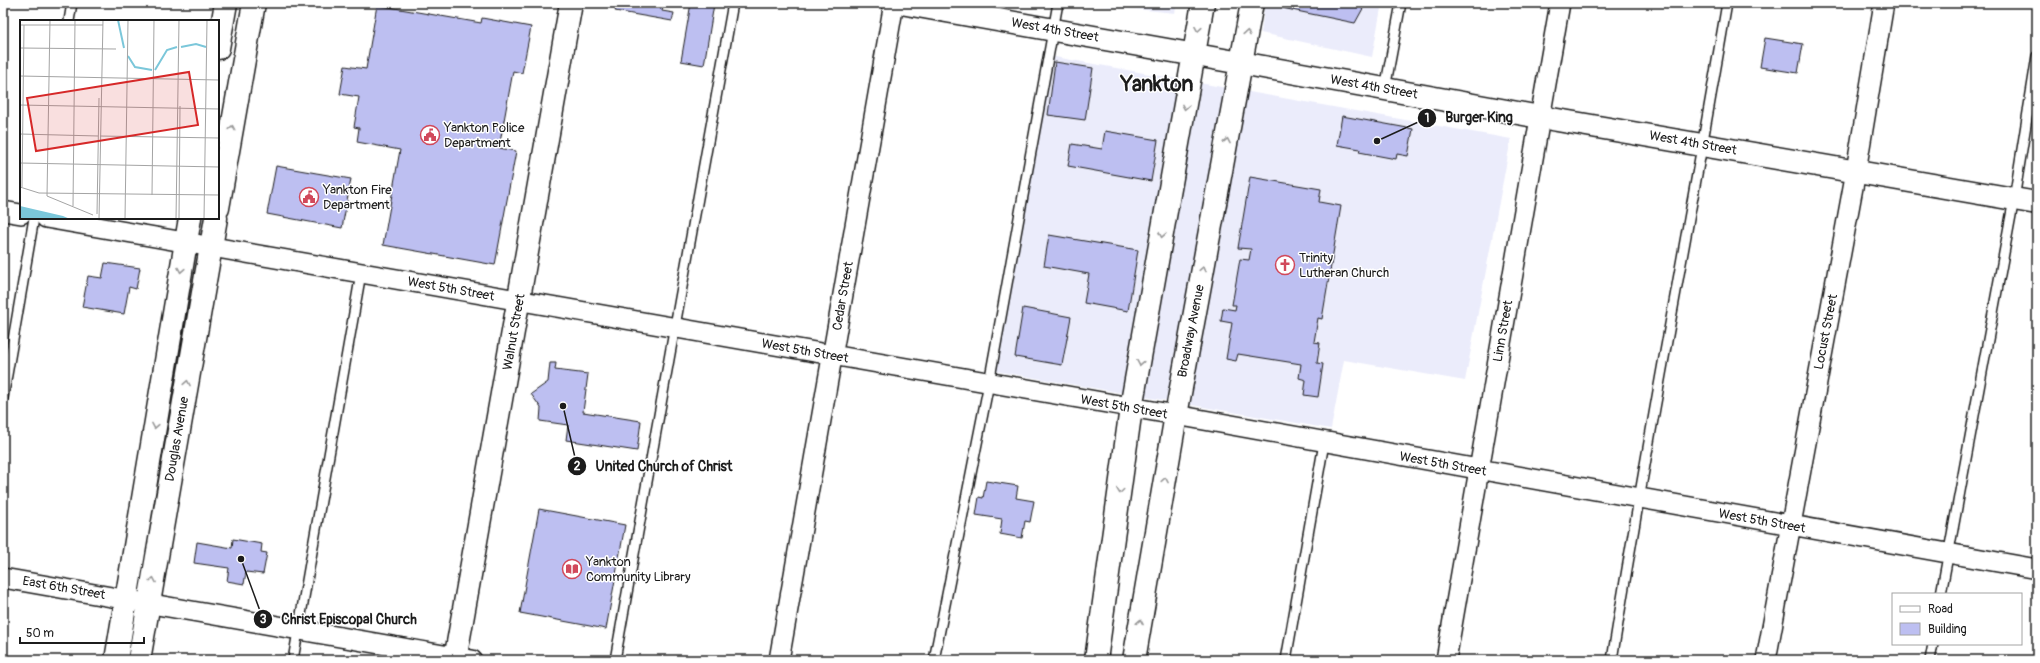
<svg xmlns="http://www.w3.org/2000/svg" width="2040" height="663" font-family="Pangolin,sans-serif">
	<style>
		.built { fill: #ebecfb }
		.building { fill: #bdbff1; stroke: #1c1c1c }
		.lines { fill: none; stroke-linecap: round; stroke-linejoin: round }
		.lane-casing { stroke: #1c1c1c; stroke-width: 12 }
		.street-casing { stroke: #1c1c1c; stroke-width: 22 }
		.secondary-casing { stroke: #1c1c1c; stroke-width: 25 }
		.highway-casing { stroke: #1c1c1c; stroke-width: 25 }
		.lane { stroke: #fff; stroke-width: 9 }
		.street { stroke: #fff; stroke-width: 19 }
		.secondary { stroke: #fff; stroke-width: 22 }
		.highway { stroke: #fff; stroke-width: 22 }
		.oneway { stroke: #999 }
		.labels { text-anchor: middle; dominant-baseline: central; stroke-width: 3; stroke-linejoin: round; paint-order: stroke }
		.street-label { font-size: 13px; fill: #1c1c1c; stroke: #fff }
		.poi-label { font-size: 13px; fill: #1c1c1c; stroke: #fff; text-anchor: start }
		.town-label { font-size: 21px; font-weight: bold; fill: #1c1c1c; stroke: #fff }
		.inset-river { fill: none; stroke: #7bc7da; stroke-width: 2 }
		.inset-road { fill: none; stroke: #a4a4a4; stroke-width: 1 }
		.view { fill: #d62828; fill-opacity: 0.15; stroke: #d62828; stroke-width: 2 }
		.inset-edge { fill: none; stroke: #1c1c1c; stroke-width: 2 }
		.leader { fill: none; stroke: #1c1c1c; stroke-width: 1.5 }
		.callout-dot { fill: #1c1c1c; stroke: #fff; stroke-width: 1.5 }
		.mark-label { font-size: 12px; text-anchor: middle; font-weight: bold; fill: #fff }
		.callout-label { font-size: 14px; text-anchor: middle; font-weight: bold; fill: #1c1c1c; stroke: #fff; stroke-width: 3; stroke-linejoin: round; paint-order: stroke }
	</style>
	<rect width="100%" height="100%" fill="#fff"/>
	<filter id="ink" filterUnits="userSpaceOnUse"><feTurbulence type="fractalNoise" baseFrequency=".025" numOctaves="2"/><feDisplacementMap in="SourceGraphic" scale="8" xChannelSelector="R" yChannelSelector="G"/><feConvolveMatrix kernelMatrix="1 2 1 2 8 2 1 2 1" color-interpolation-filters="sRGB"/></filter>
	<g filter="url(#ink)">
		<!-- built -->
		<path class="built" d="M1078,3H1177L1175,13Z
			M1265,3H1382L1372,57L1261,33Z
			M1044,55L1511,139L1465,381L1344,360L1331,429L989,370Z"/>
		<!-- building -->
		<path class="building" d="M617,3H664L662,11L674,13L672,21L615,11Z
			M691,3L714,4L704,65L681,61Z
			M1282,3H1366L1355,23L1282,8Z
			M377,5L481,23L482,18L531,27L522,73L513,71L499,148L516,151L495,265L383,245L400,150L357,142L359,128L354,127L359,97L340,94L345,66L366,69Z
			M1765,38L1803,44L1798,73L1760,67Z
			M1055,62L1093,68L1085,120L1048,115Z
			M1342,116L1413,129L1408,156L1397,154L1396,159L1359,152L1360,149L1337,145Z
			M1105,131L1158,140L1151,181L1068,166L1072,144L1102,149Z
			M276,166L351,179L342,228L267,214Z
			M1250,177L1321,189L1319,202L1341,206L1322,319L1318,318L1314,342L1320,343L1317,363L1323,364L1318,397L1304,395L1306,380L1299,378L1301,364L1238,354L1236,361L1226,359L1232,323L1221,321L1223,308L1235,310L1236,305H1232L1240,259L1249,260L1251,249L1238,248Z
			M1049,235L1138,250L1128,311L1084,303L1089,274L1044,266Z
			M105,263L140,268L136,289L129,287L124,314L82,307L88,276L102,278Z
			M1023,308L1071,317L1062,365L1015,357Z
			M550,363H556L555,370L588,374L583,412L641,421L637,451L566,440L568,425L540,421L541,408L531,394L548,382Z
			M986,481L1018,486L1016,498L1034,501L1030,522L1025,521L1022,538L1000,534L1002,519L976,515L979,497L983,498Z
			M539,509L625,525L606,629L520,613Z
			M233,539L262,544L261,552L267,553L263,574L246,572L244,584L227,581L229,568L194,563L197,542L232,548Z"/>
		<g class="lines">
			<!-- lane casing -->
			<g class="lane-casing">
				<path id="lane" d="M69,21L72,3
					M1385,89L1401,3
					M3,398L34,218
					M1941,594L2014,199L2037,56
					M293,660L361,273
					M615,660L733,3
					M934,660L989,383L1058,3
					M1286,660L1324,443
					M1612,660C1647,440 1690,222 1727,3
					M1930,660L1933,644"/>
			</g>
			<!-- street casing -->
			<g class="street-casing">
				<path id="street" d="M3,211L21,214
					M46,218L1176,415L2037,569
					M3,578L472,660
					M779,660L894,3
					M1446,660L1560,3
					M1766,660L1856,171L1884,3"/>
			</g>
			<!-- secondary casing -->
			<g class="secondary-casing">
				<path id="secondary" d="M218,48L226,3
					M1241,63L1540,117L2037,203
					M218,208L254,3
					M116,660L190,218
					M139,660L216,218
					M455,660L571,3"/>
			</g>
			<!-- highway casing -->
			<g class="highway-casing">
				<path id="highway" d="M901,3L1241,63
					M1096,660L1131,408L1203,3
					M1134,660L1176,415L1252,3"/>
			</g>
			<!-- lane -->
			<use href="#lane" class="lane"/>
			<!-- street -->
			<use href="#street" class="street"/>
			<!-- secondary -->
			<use href="#secondary" class="secondary"/>
			<!-- highway -->
			<use href="#highway" class="highway"/>
		</g>
		<!-- one-way arrows -->
		<defs><path id="oneway-chevron" d="M-2-3.5L2.5 0L-2 3.5" fill="none" stroke-width="1.6" stroke-linecap="round" stroke-linejoin="round"/></defs>
		<g class="oneway">
			<use href="#oneway-chevron" transform="translate(1198 29) rotate(99)"/>
			<use href="#oneway-chevron" transform="translate(1247 33) rotate(-80)"/>
			<use href="#oneway-chevron" transform="translate(1185 107) rotate(100)"/>
			<use href="#oneway-chevron" transform="translate(232 128) rotate(-80)"/>
			<use href="#oneway-chevron" transform="translate(1227 141) rotate(-79)"/>
			<use href="#oneway-chevron" transform="translate(1162 235) rotate(100)"/>
			<use href="#oneway-chevron" transform="translate(1203 269) rotate(-79)"/>
			<use href="#oneway-chevron" transform="translate(181 270) rotate(100)"/>
			<use href="#oneway-chevron" transform="translate(1140 363) rotate(100)"/>
			<use href="#oneway-chevron" transform="translate(187 383) rotate(-80)"/>
			<use href="#oneway-chevron" transform="translate(155 426) rotate(100)"/>
			<use href="#oneway-chevron" transform="translate(1165 480) rotate(-80)"/>
			<use href="#oneway-chevron" transform="translate(1120 491) rotate(98)"/>
			<use href="#oneway-chevron" transform="translate(153 580) rotate(-80)"/>
			<use href="#oneway-chevron" transform="translate(1140 622) rotate(-80)"/>
		</g>
	</g>
	<!-- icons -->
	<defs>
		<g id="civic-ring" transform="scale(1)"><circle r="9.5" fill="#fff" stroke="#d1495b" stroke-width="1.5"/><path d="M-.6-6.5H3V-4.5H.6V-3L4-1V1h2V6H-6V1h2V-1L-.6-3ZM-1.2 2.5V6h2.4V2.5Z" fill="#d1495b"/></g>
		<g id="church-ring" transform="scale(1)"><circle r="9.5" fill="#fff" stroke="#d1495b" stroke-width="1.5"/><path d="M-1.2-6h2.4v3.5h3.3v2.4h-3.3V6h-2.4V-.1h-3.3v-2.4h3.3Z" fill="#d1495b"/></g>
		<g id="library-ring" transform="scale(1)"><circle r="9.5" fill="#fff" stroke="#d1495b" stroke-width="1.5"/><path d="M-6-4Q-3-5.5-.7-3.5V5Q-3 3-6 4ZM6-4Q3-5.5 .7-3.5V5Q3 3 6 4Z" fill="#d1495b"/></g>
	</defs>
	<g fill-rule="evenodd">
		<use href="#civic-ring" x="430" y="135"/>
		<use href="#civic-ring" x="309" y="197"/>
		<use href="#church-ring" x="1285" y="265"/>
		<use href="#library-ring" x="572" y="569"/>
	</g>
	<g class="labels">
		<!-- street labels -->
		<g class="street-label">
			<text transform="translate(1055 30) rotate(10)">West 4th Street</text>
			<text transform="translate(1374 87) rotate(10)">West 4th Street</text>
			<text transform="translate(1693 143) rotate(10)">West 4th Street</text>
			<text transform="translate(451 289) rotate(10)">West 5th Street</text>
			<text transform="translate(843 296) rotate(-80)">Cedar Street</text>
			<text transform="translate(1191 331) rotate(-79)">Broadway Avenue</text>
			<text transform="translate(1503 331) rotate(-80)">Linn Street</text>
			<text transform="translate(514 332) rotate(-80)">Walnut Street</text>
			<text transform="translate(1826 332) rotate(-79)">Locust Street</text>
			<text transform="translate(805 351) rotate(10)">West 5th Street</text>
			<text transform="translate(1124 407) rotate(10)">West 5th Street</text>
			<text transform="translate(177 439) rotate(-80)">Douglas Avenue</text>
			<text transform="translate(1443 464) rotate(10)">West 5th Street</text>
			<text transform="translate(1762 521) rotate(10)">West 5th Street</text>
			<text transform="translate(64 588) rotate(10)">East 6th Street</text>
		</g>
		<!-- poi labels -->
		<g class="poi-label">
			<text x="444" y="128">Yankton Police<tspan x="444" dy="15">Department</tspan></text>
			<text x="323" y="190">Yankton Fire<tspan x="323" dy="15">Department</tspan></text>
			<text x="1299" y="258">Trinity<tspan x="1299" dy="15">Lutheran Church</tspan></text>
			<text x="586" y="562">Yankton<tspan x="586" dy="15">Community Library</tspan></text>
		</g>
		<!-- town labels -->
		<g class="town-label">
			<text x="1157" y="84">Yankton</text>
		</g>
	</g>
	<!-- overview -->
	<g transform="translate(20 20)">
		<rect width="199" height="199" fill="#fff"/>
		<path d="M0,186L43,196L50,199H0Z" fill="#7bc7da"/>
		<path class="inset-river" d="M98,0L104,28M161,27L176,24L186,27M108,36L115,47L132,50M135,50L147,30L157,27"/>
		<path class="inset-road" d="M0,5H83M0,28L96,29M0,56L199,60M0,85L199,89M0,114L78,116M80,116L199,118M0,143L199,147M0,167L19,173L199,175M2,167L4,5M132,175L134,0M27,176L30,0M27,176L73,195M53,186L55,0M77,194L79,78M79,199L83,0M105,199L108,0M156,199L159,0M159,199L160,86M184,199L187,0"/>
		<path class="view" d="M169,52L178,105L16,131L7,78Z"/>
		<rect width="199" height="199" class="inset-edge"/>
	</g>
	<!-- callouts -->
	<path class="leader" d="M1377 141L1427 118M563 406L577 466M241 559L263 619"/>
	<g class="callout-dot">
		<circle cx="1377" cy="141" r="4"/>
		<circle cx="563" cy="406" r="4"/>
		<circle cx="241" cy="559" r="4"/>
		<circle cx="1427" cy="118" r="10"/>
		<circle cx="577" cy="466" r="10"/>
		<circle cx="263" cy="619" r="10"/>
	</g>
	<g class="mark-label">
		<text x="1427" y="122">1</text>
		<text x="577" y="470">2</text>
		<text x="263" y="623">3</text>
	</g>
	<g class="callout-label">
		<text x="1479" y="122">Burger King</text>
		<text x="664" y="471">United Church of Christ</text>
		<text x="349" y="624">Christ Episcopal Church</text>
	</g>
	<!-- margin -->
	<rect width="2040" height="663" fill="none" stroke="#fff" stroke-width="16"/>
	<rect x="8" y="8" width="2024" height="647" fill="none" stroke="#1c1c1c" stroke-width="1.5" filter="url(#ink)"/>
	<!-- legend -->
	<rect x="1892" y="593" width="130" height="52" fill="#ffffff" stroke="#a4a4a4"/>
	<rect x="1900" y="606" width="20" height="6" fill="#ffffff" stroke="#a4a4a4"/>
	<text x="1928" y="613" font-size="12" fill="#1c1c1c">Road</text>
	<rect x="1900" y="623" width="20" height="12" fill="#bdbff1" stroke="#a4a4a4"/>
	<text x="1928" y="633" font-size="12" fill="#1c1c1c">Building</text>
	<!-- scale -->
	<path d="M20 637v6h124v-6" fill="none" stroke="#1c1c1c" stroke-width="2"/>
	<text x="26" y="637" font-size="12" fill="#1c1c1c" stroke="#ffffff" stroke-width="3" paint-order="stroke">50 m</text>
</svg>
